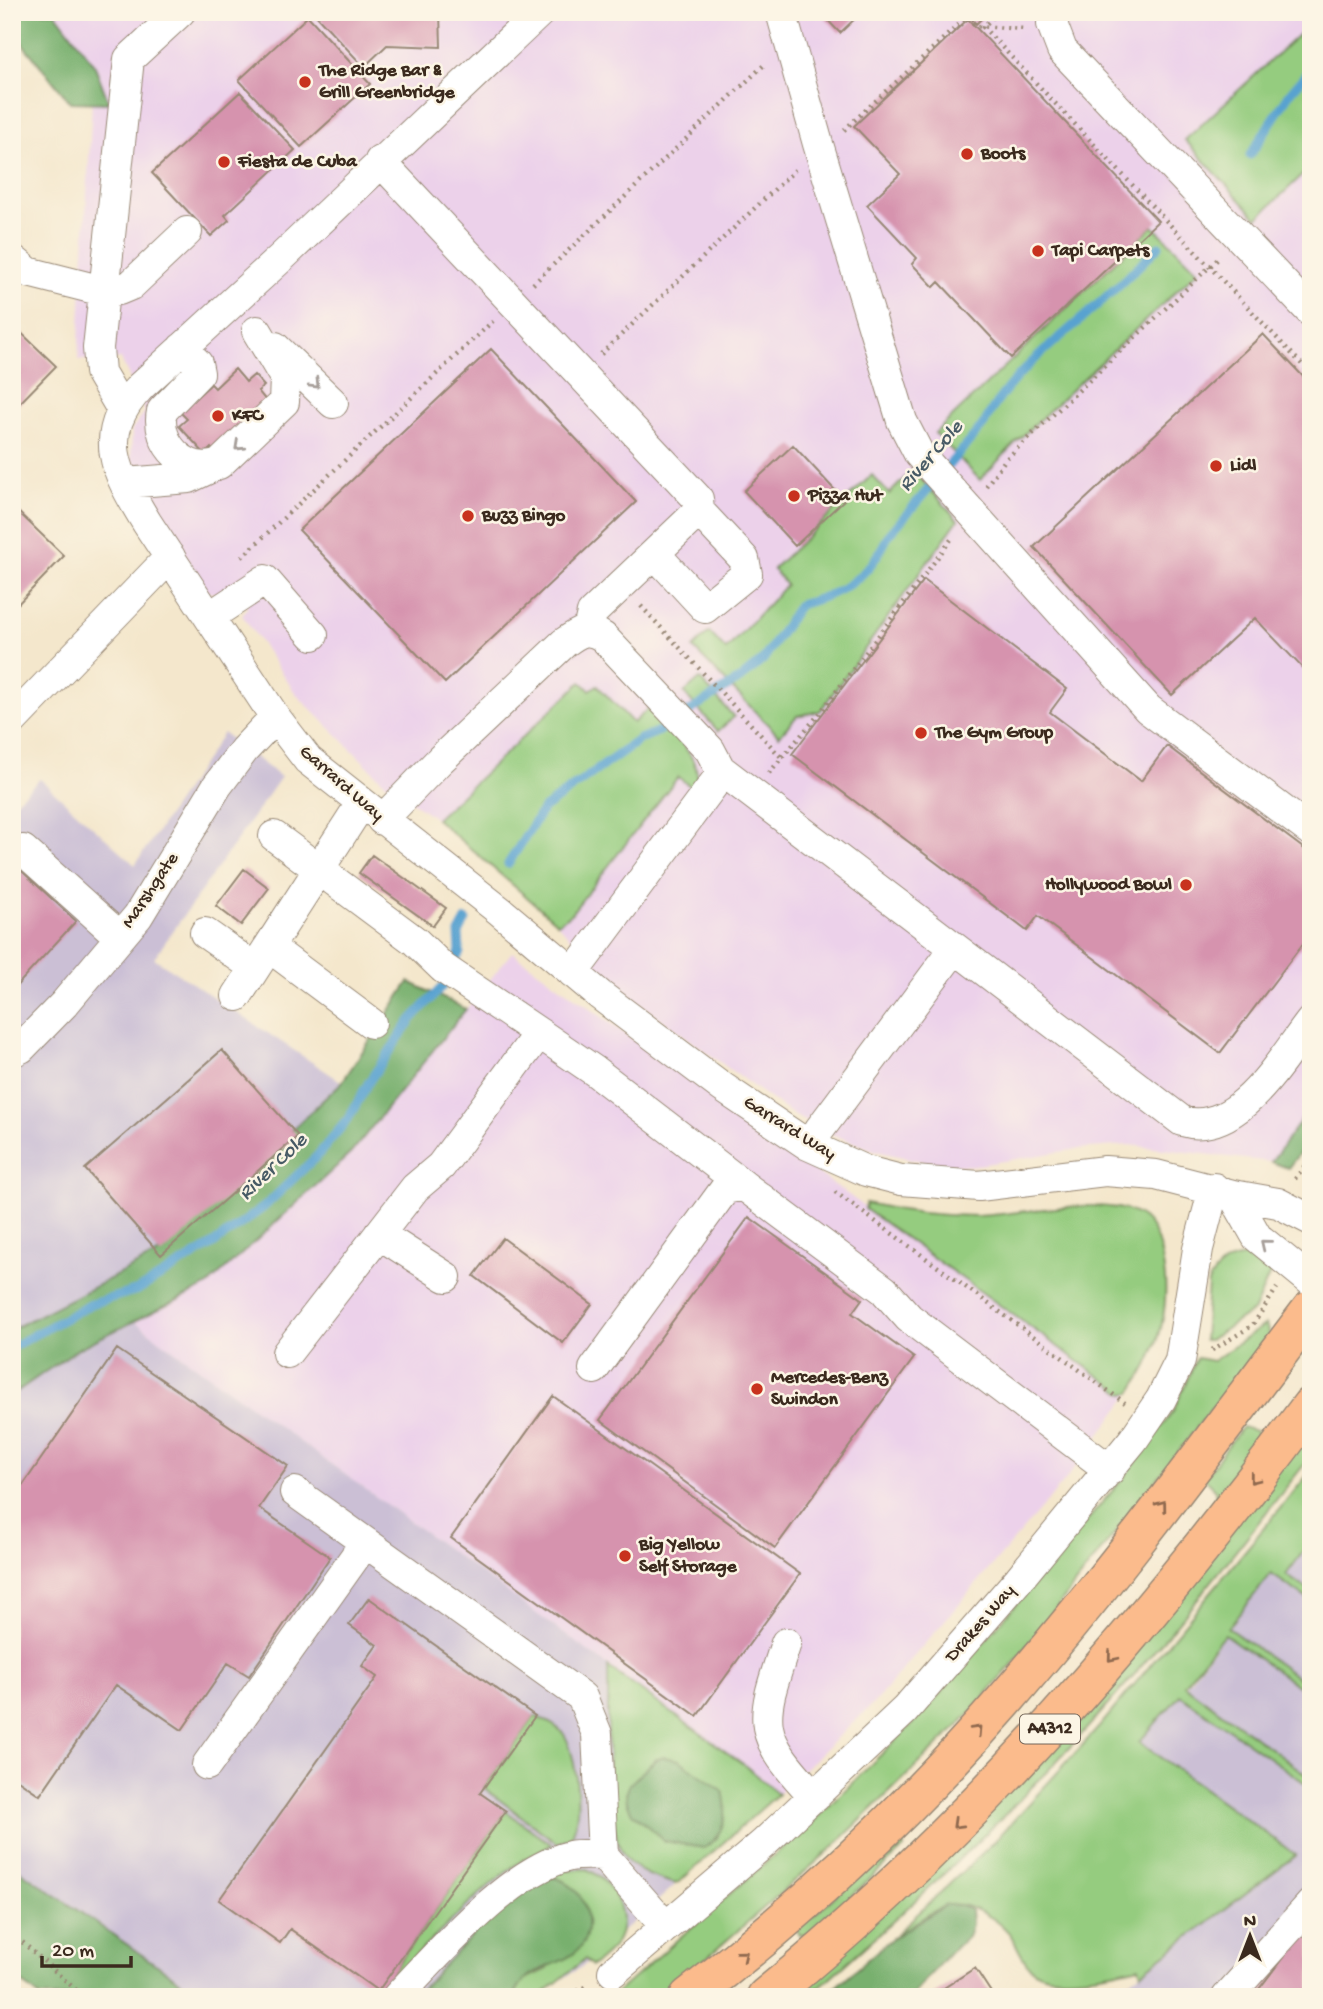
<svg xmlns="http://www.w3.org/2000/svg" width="1323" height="2009" font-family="'Gochi Hand',sans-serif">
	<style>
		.built { fill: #ecd1ea }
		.industrial { fill: #cbbfd5 }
		.green { fill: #95cc7f; stroke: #687b4e; stroke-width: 2 }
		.forest { fill: #78b06e; stroke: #5a6d46; stroke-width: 2 }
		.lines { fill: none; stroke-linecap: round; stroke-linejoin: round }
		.stream { stroke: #59a2d0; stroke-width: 9 }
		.building { fill: #d693ae }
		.minor-casing { stroke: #988875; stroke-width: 32 }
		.major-casing { stroke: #988875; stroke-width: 41 }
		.path { stroke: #988875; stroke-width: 4.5; stroke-dasharray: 2 5; stroke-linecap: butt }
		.minor { stroke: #fff; stroke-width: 30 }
		.major { stroke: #fbbb8c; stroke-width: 38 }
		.oneway { stroke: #a79f9a }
		.oneway2 { stroke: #916b50 }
		.poi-dot { fill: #c8321e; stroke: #fcf5e5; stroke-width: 2.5 }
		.labels { text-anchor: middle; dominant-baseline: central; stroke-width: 5; stroke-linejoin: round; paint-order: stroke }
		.shield { fill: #fcf5e5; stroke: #75675a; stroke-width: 2 }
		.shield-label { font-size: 18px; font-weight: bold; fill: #3b2a1e }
		.poi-label { font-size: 19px; font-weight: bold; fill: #3b2a1e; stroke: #fcf5e5; text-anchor: start }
		.street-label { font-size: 19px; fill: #3b2a1e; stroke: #fcf5e5 }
		.water-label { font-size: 21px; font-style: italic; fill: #475a65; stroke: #fcf5e5 }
	</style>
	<rect width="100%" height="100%" fill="#fcf5e5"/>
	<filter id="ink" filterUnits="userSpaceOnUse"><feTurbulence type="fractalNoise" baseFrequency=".0143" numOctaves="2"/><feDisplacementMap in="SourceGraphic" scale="14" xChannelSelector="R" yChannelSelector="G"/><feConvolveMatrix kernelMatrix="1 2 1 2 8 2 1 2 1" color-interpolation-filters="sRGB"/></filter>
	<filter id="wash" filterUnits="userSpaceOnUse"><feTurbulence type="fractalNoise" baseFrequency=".00686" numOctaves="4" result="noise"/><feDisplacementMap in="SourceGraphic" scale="28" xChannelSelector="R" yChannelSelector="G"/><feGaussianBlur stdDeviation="1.57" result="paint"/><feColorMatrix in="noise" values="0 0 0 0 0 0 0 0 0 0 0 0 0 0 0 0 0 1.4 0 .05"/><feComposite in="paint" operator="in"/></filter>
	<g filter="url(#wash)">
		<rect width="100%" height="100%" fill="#f4e7cc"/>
		<!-- built -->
		<path class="built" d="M55,12H1311V1107L1271,1162L1129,1145L1077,1149L973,1166L929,1163L876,1151L826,1132L784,1109L608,980L557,923L436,819L382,780L296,694L242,615L248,607L222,594L208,592L159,514L131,459L132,429L145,412L121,359L78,360L92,102H108L95,66Z
			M512,952L1124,1394L1131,1393L1063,1483L873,1704L778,1794L746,1766L134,1321L207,1286L351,1153Z"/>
		<!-- industrial -->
		<path class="industrial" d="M223,733L281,777L154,958L342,1082L164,1251L12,1329V804L40,779L135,865Z
			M134,1321L746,1766L778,1794L586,1964L558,1982L485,1997H203L12,1865V1395L79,1348Z
			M1311,1541V1997H1108L1295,1855L1139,1742L1179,1695L1271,1573L1282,1580Z"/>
		<!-- green -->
		<path class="green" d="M1311,23V167L1257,218L1185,140Z
			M1153,226L1198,271L1017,441L980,480L935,433Z
			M913,470L958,520L820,711L797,716L779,736L693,648L709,632L726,650L786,585L773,569L872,475L889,494Z
			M700,679L734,717L718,731L684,693Z
			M581,682L590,690L597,685L633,723L649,708C664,726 710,762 694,789L678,777L570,915L557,923L436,819Z
			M866,1203C903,1212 939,1216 977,1216C1018,1215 1106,1194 1140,1216C1158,1227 1163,1258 1165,1278C1168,1322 1155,1357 1131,1393L1124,1394L865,1209Z
			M1250,1257L1271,1271L1254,1310L1209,1340H1204L1208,1283C1217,1265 1230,1257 1250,1257Z
			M1266,1324L1269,1335L1012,1665L961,1723L832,1848L709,1956L655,1997H612L822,1813L927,1709L1119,1483L1173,1412L1197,1358L1213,1361Z
			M1242,1427L1256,1431L1259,1442L1216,1498L1215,1489L1204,1478Z
			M1311,1432V1456C1248,1535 1187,1615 1120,1691C1027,1799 924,1895 817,1989L807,1997H786Z
			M1311,1471V1541L1286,1575L1311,1592V1601L1271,1574L1228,1628L1311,1687V1695L1224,1634L1184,1685L1311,1778V1787L1180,1695L1139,1742L1296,1855L1141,1973L1139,1966C1116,1972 1060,1983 1038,1973C1026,1968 1019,1949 1013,1939C1003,1921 967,1899 946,1906C927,1912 908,1929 891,1939L992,1844L1100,1726Z
			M608,1667L746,1766L778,1794L677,1884C658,1879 638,1874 625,1857C603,1827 609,1708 608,1667Z
			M535,1716C545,1720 556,1725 563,1733C577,1751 583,1818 571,1837L557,1843L484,1788Z
			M506,1811L552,1845C493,1868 435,1943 383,1985Z
			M901,1837L904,1848L807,1936L799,1934L797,1930Z
			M587,1869C613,1882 632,1915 616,1943C610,1952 600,1959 592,1966L585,1959L539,1997H513L523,1980L547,1969L556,1870Z"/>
		<!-- forest -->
		<path class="forest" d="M12,12H55L95,66L109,103L70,102L12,31Z
			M409,982L466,1009L351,1153L207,1286L79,1348L12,1395V1329L164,1251L342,1082Z
			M1311,1107V1138L1288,1168L1271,1162Z
			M664,1757L679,1760L723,1791C729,1813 724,1836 704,1848L665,1841L632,1813L627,1802L626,1794L630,1784L655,1760Z
			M12,1865L203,1997H40L12,1975Z
			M540,1876C558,1876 571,1882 581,1898C587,1908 588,1918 587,1930C584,1960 551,1962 530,1975C522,1980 518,1989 513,1997H414L477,1930Z
			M946,1905H962L971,1910L972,1924L968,1937L949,1953L911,1997H824L891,1939Z"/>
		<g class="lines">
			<!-- stream -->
			<path class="stream" d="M1250,155L1290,93L1311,68
				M508,864L543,809L640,739L657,732L740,679L763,660L799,605C843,593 868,579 888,536L984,424C1005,381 1043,352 1079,321C1107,297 1133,272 1159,246
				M12,1347L91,1304L138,1290L212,1245L264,1207L317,1156L348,1119L370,1080L411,1020L444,985L460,952L459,933L466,920"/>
		</g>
		<g id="blocks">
			<!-- building -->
			<path class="building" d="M313,12H440L441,47L387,45L364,67Z
				M820,12H862L840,33Z
				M966,12H988L976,24Z
				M308,16L370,84L301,147L239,80Z
				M968,19L1158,221L1011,358L939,282L934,287L912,264L917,258L867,205L900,174L854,126Z
				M240,92L295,150L225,215L229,220L211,236L152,173Z
				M12,324L56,366L12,411Z
				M1263,334L1311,385V677L1255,618L1172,695L1034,547Z
				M491,349L636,502L445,683L299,530Z
				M235,369L246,382L254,375L264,386L258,391L267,402L216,455L211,448L205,454L179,426L187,419L180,412L211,384L215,388Z
				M793,445L844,500L795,546L744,491Z
				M12,506L64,556L12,610Z
				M924,580L1067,689L1050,712L1141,781L1167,746L1311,854V933L1220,1053L1038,916L1027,931L792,754Z
				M372,855L446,908L433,926L359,873Z
				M12,862L76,921L12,991Z
				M244,869L269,888L241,925L216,906Z
				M222,1050L298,1136L161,1255L85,1169Z
				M749,1217L862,1299L852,1313L914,1358L775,1548L600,1420Z
				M503,1238L592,1304L563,1343L474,1276Z
				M117,1349L288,1466L259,1508L330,1557L249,1676L228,1663L182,1730L116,1685L40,1795L12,1776V1501Z
				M553,1396L800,1574L697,1716L451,1538Z
				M369,1598L535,1716L480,1793L506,1811L378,1991L290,1929L280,1943L219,1900L377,1677L362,1666L377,1645L349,1625Z
				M1304,1930L1311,1936V1997H1253Z
				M975,1968L994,1997H930Z"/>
		</g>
	</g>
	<g filter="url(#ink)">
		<use href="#blocks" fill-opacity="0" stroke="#988875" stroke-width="2"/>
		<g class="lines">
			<!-- minor casing -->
			<g class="minor-casing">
				<path id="minor" d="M540,12L283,256L141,386C94,435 116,472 147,523L275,717L308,760L500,911L601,996L722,1087L808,1145L866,1171L901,1180L979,1186L1105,1171L1156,1175L1233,1195L1278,1203L1311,1220
					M781,12L818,144L902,421L919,454L1148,709L1308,829
					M1056,12L1052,24L1062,50L1311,312
					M380,161L698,499L699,511L592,613L588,630
					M12,259L28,272L103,291L119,290L131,285L187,232
					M275,347L333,403
					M182,348L197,363L199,373L162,411C155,444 187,476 219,464L284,402L285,378L257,331
					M121,408L100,372L98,348L129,59L180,12
					M125,483L189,478L212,467
					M656,555L705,608L747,574L744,559L699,511
					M209,617L265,580L313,635
					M12,721L170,557
					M720,769L1182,1121C1238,1138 1281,1059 1311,1021
					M382,820L440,760L564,643C578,633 587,626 603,637L710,750L720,769L719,777L573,973
					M274,836L415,941L443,968L539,1033
					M23,850L120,937
					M205,933L255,968
					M269,947L371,1023
					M237,996L361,804
					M12,1052L21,1048L64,1004L138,916L217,786L244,750L275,717
					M808,1145L955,948
					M1233,1195L1257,1237L1311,1281
					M379,1234L446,1277
					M287,1353L415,1188L441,1166L539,1033L596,1072L743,1185
					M594,1369L725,1189L743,1185L884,1290L909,1318L1110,1470
					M295,1492L582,1697L597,1734L603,1855L666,1927
					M786,1643C759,1724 755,1733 815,1797
					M207,1765L365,1543
					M613,1972L764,1843L905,1710L1019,1579L1133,1440L1161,1399L1180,1361L1198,1249L1214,1188
					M397,1997C439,1953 510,1870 570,1856C580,1854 592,1855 603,1855
					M1227,1997L1311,1904"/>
			</g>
			<!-- major casing -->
			<g class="major-casing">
				<path id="major" d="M689,1997C803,1910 910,1809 1004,1701C1113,1576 1211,1442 1311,1310
					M766,1997C976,1827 1150,1621 1311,1406"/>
			</g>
			<!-- path -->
			<path class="path" d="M998,12L983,27L1311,374
				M844,130L967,17L976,26L1025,29
				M533,284L765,64
				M601,354L795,170
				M986,486L1005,460L1220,257
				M242,557L493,321
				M641,606L782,758
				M769,773L820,713L953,537
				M1295,1179L1311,1157
				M835,1192L1125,1403
				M1212,1350L1252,1326L1277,1288
				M12,1933L84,1997
				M565,1997L590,1985"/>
			<!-- minor -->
			<use href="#minor" class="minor"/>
			<!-- major -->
			<use href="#major" class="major"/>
		</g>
		<!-- one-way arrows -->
		<defs><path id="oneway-chevron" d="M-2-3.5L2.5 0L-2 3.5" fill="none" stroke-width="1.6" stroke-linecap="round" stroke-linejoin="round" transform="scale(1.75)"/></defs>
		<g class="oneway">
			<use href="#oneway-chevron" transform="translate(315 384) rotate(45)"/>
			<use href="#oneway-chevron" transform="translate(239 446) rotate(137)"/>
			<use href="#oneway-chevron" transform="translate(1265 1244) rotate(-141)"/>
		</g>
		<g class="oneway2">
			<use href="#oneway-chevron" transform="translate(1254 1479) rotate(128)"/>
			<use href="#oneway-chevron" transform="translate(1162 1505) rotate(-53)"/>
			<use href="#oneway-chevron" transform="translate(1112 1657) rotate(130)"/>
			<use href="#oneway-chevron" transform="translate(977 1730) rotate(-47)"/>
			<use href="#oneway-chevron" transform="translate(957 1824) rotate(136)"/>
			<use href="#oneway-chevron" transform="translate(743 1955) rotate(-39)"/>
		</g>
	</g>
	<!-- markers -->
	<g class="poi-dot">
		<circle cx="305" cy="82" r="7"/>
		<circle cx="967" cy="154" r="7"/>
		<circle cx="224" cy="162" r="7"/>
		<circle cx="1038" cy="251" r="7"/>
		<circle cx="218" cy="416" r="7"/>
		<circle cx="1216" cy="466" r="7"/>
		<circle cx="794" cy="496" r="7"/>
		<circle cx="468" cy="516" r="7"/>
		<circle cx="921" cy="733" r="7"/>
		<circle cx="1186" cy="885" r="7"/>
		<circle cx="757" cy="1389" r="7"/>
		<circle cx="625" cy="1556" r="7"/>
	</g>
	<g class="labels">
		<!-- shield labels -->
		<rect class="shield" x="1020" y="1714.5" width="60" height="29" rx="5"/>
		<g class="shield-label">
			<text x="1050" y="1729">A4312</text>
		</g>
		<!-- poi labels -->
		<g class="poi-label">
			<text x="319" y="71">The Ridge Bar &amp;<tspan x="319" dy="22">Grill Greenbridge</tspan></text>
			<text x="981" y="154">Boots</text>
			<text x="238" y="162">Fiesta de Cuba</text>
			<text x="1052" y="251">Tapi Carpets</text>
			<text x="232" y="416">KFC</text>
			<text x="1230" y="466">Lidl</text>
			<text x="808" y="496">Pizza Hut</text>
			<text x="482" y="516">Buzz Bingo</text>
			<text x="935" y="733">The Gym Group</text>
			<text x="1172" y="885" text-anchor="end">Hollywood Bowl</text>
			<text x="771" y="1378">Mercedes-Benz<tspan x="771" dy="22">Swindon</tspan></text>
			<text x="639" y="1545">Big Yellow<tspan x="639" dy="22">Self Storage</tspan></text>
		</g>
		<!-- street labels -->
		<g class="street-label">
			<text transform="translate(341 784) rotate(41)">Garrard Way</text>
			<text transform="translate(151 891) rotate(-56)">Marshgate</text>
			<text transform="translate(789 1129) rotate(32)">Garrard Way</text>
			<text transform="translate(981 1624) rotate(-49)">Drakes Way</text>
		</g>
		<!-- water labels -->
		<g class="water-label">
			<text transform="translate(932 457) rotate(-49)">River Cole</text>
			<text transform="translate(274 1168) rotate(-44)">River Cole</text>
		</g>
	</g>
	<!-- margin -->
	<rect width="1323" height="2009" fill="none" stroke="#fcf5e5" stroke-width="42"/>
	<!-- north arrow -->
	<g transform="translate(1250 1936)" stroke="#fcf5e5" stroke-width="5" paint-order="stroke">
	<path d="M0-5L12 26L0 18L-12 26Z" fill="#3b2a1e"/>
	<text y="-10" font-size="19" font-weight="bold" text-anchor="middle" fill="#3b2a1e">N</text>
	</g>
	<!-- scale -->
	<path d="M42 1956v10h89v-10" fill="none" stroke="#3b2a1e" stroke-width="3.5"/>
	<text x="52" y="1956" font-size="21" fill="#3b2a1e" stroke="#fcf5e5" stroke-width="5" paint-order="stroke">20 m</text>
</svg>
